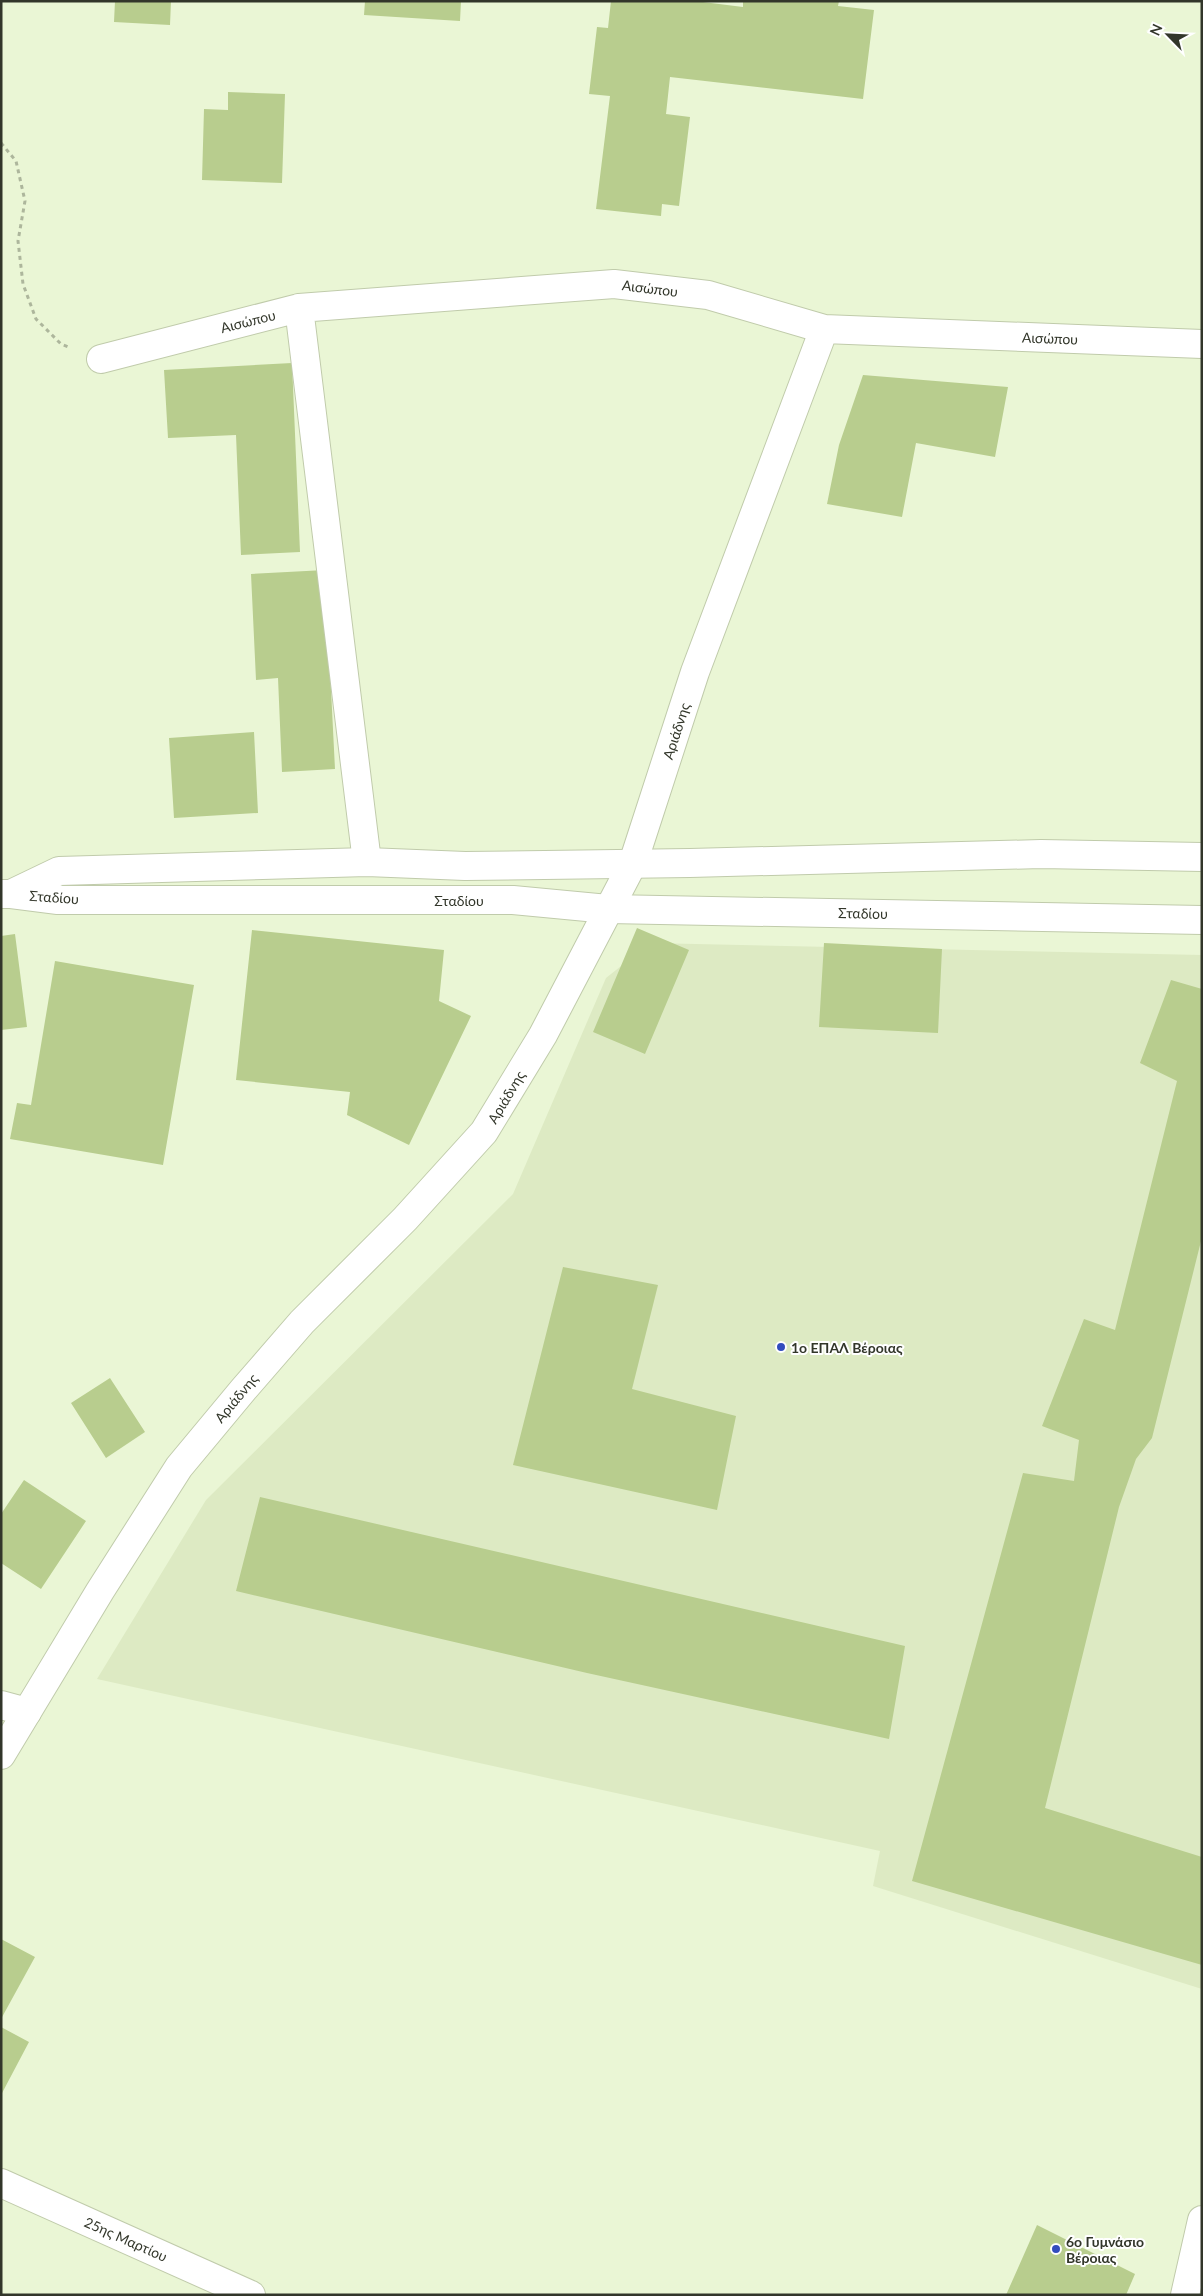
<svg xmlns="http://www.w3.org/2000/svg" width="1203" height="2296" font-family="Lato,sans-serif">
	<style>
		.built { fill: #ddeac3 }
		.building { fill: #b8cd8e }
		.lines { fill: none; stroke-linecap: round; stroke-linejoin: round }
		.minor-casing { stroke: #c0cbab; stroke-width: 30 }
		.tertiary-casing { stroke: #c0cbab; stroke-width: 30 }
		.secondary-casing { stroke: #c0cbab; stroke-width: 30 }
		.path { stroke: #adb69c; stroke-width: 3; stroke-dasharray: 4 4; stroke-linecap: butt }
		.minor { stroke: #fff; stroke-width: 28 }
		.tertiary { stroke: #fff; stroke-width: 28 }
		.secondary { stroke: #fff; stroke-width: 28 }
		.poi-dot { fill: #324cbd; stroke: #fff; stroke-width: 2 }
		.labels { text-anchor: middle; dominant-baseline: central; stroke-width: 4; stroke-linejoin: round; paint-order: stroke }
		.street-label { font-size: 14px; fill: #32362a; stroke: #fff }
		.poi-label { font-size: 14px; font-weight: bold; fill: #32362a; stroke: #fff; text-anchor: start }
	</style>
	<rect width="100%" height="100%" fill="#eaf6d5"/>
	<!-- built -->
	<path class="built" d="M650,943L1202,955V1989L873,1886L880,1851L97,1679L206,1500L513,1194L606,978Z"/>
	<!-- building -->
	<path class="building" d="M115,1H171L170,25L114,22Z
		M365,1H461L460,21L364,15Z
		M611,1H695L743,7V1H839L838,6L874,10L863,99L670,77L666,114L690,117L679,206L662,204L661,216L596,209L610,96L589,94L597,27L608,28Z
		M228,92L285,94L282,183L202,180L204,109L228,110Z
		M292,363L300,552L241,555L236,435L168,438L164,370Z
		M863,375L1008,387L995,457L916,443L902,517L827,504L839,445Z
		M325,570L335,769L282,772L278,678L256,680L251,574Z
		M254,732L258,813L174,818L169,738Z
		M637,928L689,950L645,1054L593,1032Z
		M252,930L444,950L439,1001L471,1016L409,1145L347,1115L350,1092L236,1080Z
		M15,934L27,1027L1,1030V936Z
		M824,943L942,949L938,1033L819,1027Z
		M55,961L194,985L163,1165L10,1139L17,1103L31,1105Z
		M1171,980L1202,989V1237L1152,1438L1136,1459L1119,1507L1045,1808L1202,1857V1965L912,1881L1023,1473L1074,1481L1079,1440L1042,1426L1084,1319L1115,1330L1177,1081L1140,1063Z
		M563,1267L658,1285L632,1389L736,1416L717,1510L513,1465Z
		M110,1378L145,1432L106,1458L71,1403Z
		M24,1480L86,1521L41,1589L1,1563V1514Z
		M260,1497L905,1646L889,1739L587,1673L236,1591Z
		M1,1939L35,1957L1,2019Z
		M1,2027L29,2042L1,2095Z
		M1037,2225L1135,2274L1126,2295H1006Z"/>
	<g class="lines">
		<!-- minor casing -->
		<g class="minor-casing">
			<path id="minor" d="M299,308L367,862
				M101,359L299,308L614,284L708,295L824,329L1202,344
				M633,863L695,672L824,329
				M1,1705L27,1712
				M1185,2295L1202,2220"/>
		</g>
		<!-- tertiary casing -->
		<g class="tertiary-casing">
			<path id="tertiary" d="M1,1755L100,1591L179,1467L243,1390L302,1322L405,1219L484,1132L543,1035L633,863
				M1,2183L251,2295"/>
		</g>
		<!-- secondary casing -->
		<g class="secondary-casing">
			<path id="secondary" d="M1,894H11L58,900H513L608,909L1202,920
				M11,894L59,871L367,862L465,866L690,863L1041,854L1202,857"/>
		</g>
		<!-- path -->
		<path class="path" d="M1,143L16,161L25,201L18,241L23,284L36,319L61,344L71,348"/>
		<!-- minor -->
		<use href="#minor" class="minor"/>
		<!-- tertiary -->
		<use href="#tertiary" class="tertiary"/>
		<!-- secondary -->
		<use href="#secondary" class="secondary"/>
	</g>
	<!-- markers -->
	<g class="poi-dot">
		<circle cx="781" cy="1347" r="5"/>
		<circle cx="1056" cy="2249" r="5"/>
	</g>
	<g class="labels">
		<!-- street labels -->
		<g class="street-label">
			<text transform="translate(650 288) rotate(7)">Αισώπου</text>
			<text transform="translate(248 321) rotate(-14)">Αισώπου</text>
			<text transform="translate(1050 338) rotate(2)">Αισώπου</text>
			<text transform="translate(676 731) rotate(-72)">Αριάδνης</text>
			<text transform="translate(54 897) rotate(4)">Σταδίου</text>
			<text x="459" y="900">Σταδίου</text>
			<text transform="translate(863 913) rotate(1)">Σταδίου</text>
			<text transform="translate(506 1097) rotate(-59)">Αριάδνης</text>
			<text transform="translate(236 1398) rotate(-50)">Αριάδνης</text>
			<text transform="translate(126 2239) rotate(24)">25ης Μαρτίου</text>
		</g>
		<!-- poi labels -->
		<g class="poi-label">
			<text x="791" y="1347">1ο ΕΠΑΛ Βέροιας</text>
			<text x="1066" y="2241">6ο Γυμνάσιο<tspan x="1066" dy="16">Βέροιας</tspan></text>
		</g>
	</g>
	<!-- border -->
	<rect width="1203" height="2296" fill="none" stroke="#32362a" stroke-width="5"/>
	<!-- north arrow -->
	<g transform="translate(1168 35) rotate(294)" stroke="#ffffff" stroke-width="4" paint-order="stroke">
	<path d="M0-4L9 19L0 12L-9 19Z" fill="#32362a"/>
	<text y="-8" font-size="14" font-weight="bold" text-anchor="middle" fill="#32362a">N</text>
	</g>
</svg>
